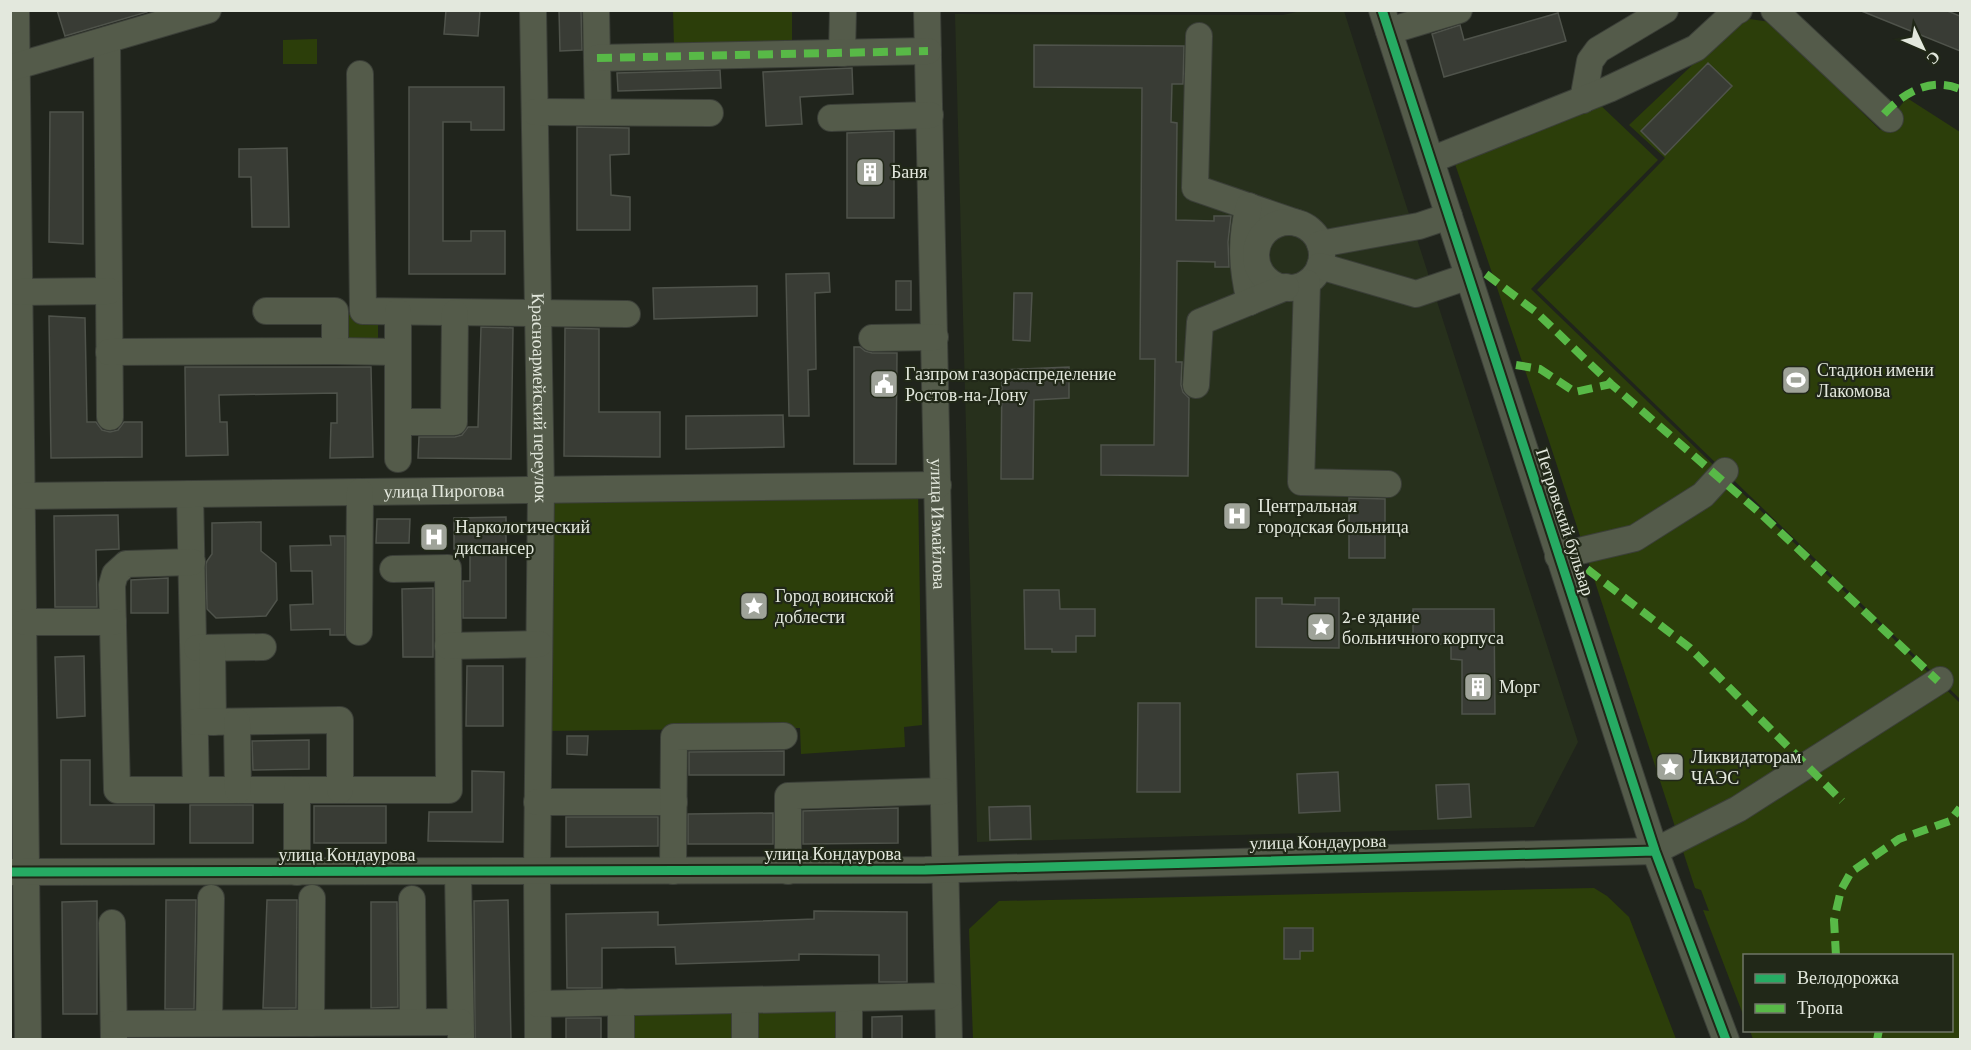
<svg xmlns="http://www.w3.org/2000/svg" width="1971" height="1050" font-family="'Crimson Pro',serif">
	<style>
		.built { fill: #27301c }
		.green { fill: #2c3e0a }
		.building { fill: #393c35; stroke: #4f534b; stroke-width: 1.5 }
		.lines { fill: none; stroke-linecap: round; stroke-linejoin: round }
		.minor-casing { stroke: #3b3f38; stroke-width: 28 }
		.minor { stroke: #545b4a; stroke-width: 26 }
		.quiet { stroke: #58b947; stroke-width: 8; stroke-dasharray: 15 8; stroke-linecap: butt }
		.cycleway-casing { stroke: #212818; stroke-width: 13 }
		.cycleway { stroke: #26ab63; stroke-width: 9 }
		.labels { text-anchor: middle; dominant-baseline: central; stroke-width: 4.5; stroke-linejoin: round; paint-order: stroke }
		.poi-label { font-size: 18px; fill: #e3e8dd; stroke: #212818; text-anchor: start }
		.street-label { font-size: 18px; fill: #e3e8dd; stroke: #212818 }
	</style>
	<rect width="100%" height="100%" fill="#20241c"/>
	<!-- built -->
	<path class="built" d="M1301,11H1344L1578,742L1534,827L977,842L955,14L1283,15Z"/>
	<!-- green -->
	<path class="green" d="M673,11H792V44L674,46Z
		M1742,18L1771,22L1880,130L1907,98L1960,132V699L1537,290L1665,158L1629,125Z
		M317,39V64H283V40Z
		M1595,100L1658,160L1531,289L1960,703V1039H1753L1750,1031L1952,1030V956H1744V1017L1703,910L1709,911L1701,890L1695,888L1548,438L1453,158Z
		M339,314H378V348L338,347Z
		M918,486L922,725L904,727L905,747L801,754L800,728L542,731V491Z
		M1594,888L1607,896L1629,917L1676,1039H973L969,929L999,901Z
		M843,1003V1039L748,1040L749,1005Z
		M740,1006V1039H627L626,1009Z"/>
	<!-- building -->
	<path class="building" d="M57,10H147V12L65,36Z
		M446,10H480L478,36L444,34Z
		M559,10H581L582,50L560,51Z
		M1859,10H1945L1960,16V51Z
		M1558,13L1566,41L1444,77L1432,34L1460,25L1464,40Z
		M1034,45L1184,46L1183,84H1172L1171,122L1177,123L1176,220L1214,221V216H1231L1228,242L1229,267H1215V262L1177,261L1176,362H1182L1181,385L1183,392L1189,398L1188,476L1101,475V445H1154L1155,359H1140L1142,88L1034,87Z
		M1708,63L1732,86L1665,155L1641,131Z
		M852,68L853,94L800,97L802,124L766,126L763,72Z
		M720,70L721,88L618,91L617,73Z
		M409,87H504V130H471V122H443V241H471V231H505V274H409Z
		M50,112H83V244L49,242Z
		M577,127L629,128V154L610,155L611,195L630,197V230H577Z
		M894,131V218H847V133Z
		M287,148L289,227H252L251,177H239V149Z
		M829,273L830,292L815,293L816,369L808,370L809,416H789L786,274Z
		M896,281H911V310H896Z
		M757,286V316L654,319L653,288Z
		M1014,293H1032L1030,341L1013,340Z
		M49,316L85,318L87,422H96L102,430L110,432L118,430L124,422H142V457L51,458Z
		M481,327L513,328L511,459L418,458L419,437H455L462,435L468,427H478Z
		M565,328L599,329V412H660V457L564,456Z
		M854,347H860L865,351L872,353H897L896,464H854Z
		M185,367H371L373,457L330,458L331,423H337V393L219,395L220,422H227L228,455L186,456Z
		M1069,367V398L1034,400L1033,479H1001L1002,370Z
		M783,415L784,447L686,449V416Z
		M1349,498L1385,499V558H1349Z
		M118,515L119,549L96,550L97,607H55L54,516Z
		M506,517V618H463V581H470V549H454V518Z
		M377,519H410L409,543H376Z
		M261,522V551L276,563L277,600L266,616L216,618L207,609L206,564L207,561L212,554V523Z
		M330,536H345V635H330V629L291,630L290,605L313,604L312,571H291L290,546L331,545Z
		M168,578V613H131V580Z
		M433,588V657H403L402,589Z
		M1024,590H1059L1060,609H1095V636H1076V652H1052V649H1025Z
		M1256,598H1282V604L1315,605V598H1339V648L1256,647Z
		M1413,609H1494L1495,714H1462V660L1451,659V644H1413Z
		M84,656L85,716L57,718L55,657Z
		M467,666H503V726H466Z
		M1138,703H1180V792H1137Z
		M567,736H588L587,755L567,754Z
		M309,740V769L253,770L252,741Z
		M784,751V775H689V752Z
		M61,760H90V805H154V844H61Z
		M472,771L504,772L503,842L428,841L429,812H472Z
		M1338,772L1340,811L1299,813L1297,774Z
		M1469,784L1471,817L1438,819L1436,785Z
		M190,805H253V843H190Z
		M314,806H386V843H314Z
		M1030,806L1031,839L990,840L989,807Z
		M898,808V843L803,844V811Z
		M773,813V844H688V814Z
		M566,817H658V846L566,847Z
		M166,900H196L194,1009H165Z
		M267,900H297L296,1008H263Z
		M508,900L511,1040H475L474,901Z
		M97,901V1014H63L62,902Z
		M371,902H397L398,1007L371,1008Z
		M814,911L907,912V982H879V955L799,954V960L676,964L675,947L602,948V988H567L566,914L658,912V925L814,919Z
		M1284,928H1313V951H1300V959H1284Z
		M902,1016V1040H872V1017Z
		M566,1018H601V1040H566Z"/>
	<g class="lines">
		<!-- minor casing -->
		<g class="minor-casing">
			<g id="minor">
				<path d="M16,10L28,1040"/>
				<path id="s1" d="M533,10L541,490L537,871L538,1040"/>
				<path d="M596,10L598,111"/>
				<path id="s2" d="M927,10L949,1040"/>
				<path d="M1382,10L1655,851L1726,1040"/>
				<path d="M1774,10L1890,119"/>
				<path d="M1389,31L1459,10"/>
				<path d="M1199,36L1195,188L1297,223"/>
				<path d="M107,40L110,417"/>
				<path d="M842,53L843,10"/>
				<path d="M597,58L928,51"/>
				<path d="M10,68L208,10"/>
				<path d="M360,74L363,311L627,314"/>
				<path d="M1583,100L1590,61L1598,50L1665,10"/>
				<path d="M535,112L710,113"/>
				<path d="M831,118L930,115"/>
				<path d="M1431,160L1609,89L1696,48L1735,12L1739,10"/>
				<path d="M1249,206C1240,241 1242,268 1250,302"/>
				<circle cx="1289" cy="255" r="33"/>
				<path d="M1320,244L1419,226L1449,216"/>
				<path d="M1320,266L1416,294L1469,276"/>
				<path d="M1307,283L1301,482L1388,484"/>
				<path d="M19,292L109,291"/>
				<path d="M266,311H335V351"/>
				<path d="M872,338L935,337"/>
				<path d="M109,352L335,351L398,352"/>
				<path d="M1196,385L1200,322L1286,287"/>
				<path d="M398,422H454L455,313"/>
				<path d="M398,459V312"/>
				<path d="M190,494L196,790"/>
				<path id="s3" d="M22,496L938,485"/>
				<path d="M1558,556L1635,538L1703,495L1725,471"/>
				<path d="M192,562L126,564L115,574L112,585L117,790H449L448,568L393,569"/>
				<path d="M25,622H113"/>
				<path d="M359,632L360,492"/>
				<path d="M448,646L539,644"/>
				<path d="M197,648L263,647"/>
				<path d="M212,648L213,722"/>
				<path d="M195,722L340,720V790"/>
				<path d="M237,722L238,790"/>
				<path d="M537,802H674"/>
				<path d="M673,871L674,737L784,736"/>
				<path d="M788,871V796L943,791"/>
				<path d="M10,872L925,870L1655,851L1738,809L1940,680"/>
				<path d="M297,872V790"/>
				<path d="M458,872L461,1037"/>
				<path d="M412,899L413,1022"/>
				<path d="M112,923L114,1040"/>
				<path d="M849,998V1040"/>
				<path d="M745,1000V1040"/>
				<path d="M621,1002V1040"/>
				<path d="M538,1004L948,996"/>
				<path d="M209,1023L211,898"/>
				<path d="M311,1023L312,898"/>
				<path d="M114,1024L460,1022"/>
			</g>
		</g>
		<!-- minor -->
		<use href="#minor" class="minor"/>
		<!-- quiet -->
		<path class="quiet" d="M597,58L928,51
			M1884,114C1904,92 1931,77 1960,89
			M1486,274L1536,312L1611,384L1761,514L1938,681
			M1516,365L1540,369L1575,392L1611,384
			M1587,569L1690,648L1842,801
			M1836,956L1834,920L1841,890L1851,872L1899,839L1950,821L1960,808
			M1877,1040L1879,1030"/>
		<!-- cycleway casing -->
		<g class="cycleway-casing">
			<path id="cycleway" d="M1382,10L1655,851L1726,1040
				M10,872L925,870L1655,851"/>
		</g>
		<!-- cycleway -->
		<use href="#cycleway" class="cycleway"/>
	</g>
	<!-- icons -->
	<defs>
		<g id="building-square" transform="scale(1.5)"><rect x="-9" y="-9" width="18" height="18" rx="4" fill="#9fa399" stroke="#212818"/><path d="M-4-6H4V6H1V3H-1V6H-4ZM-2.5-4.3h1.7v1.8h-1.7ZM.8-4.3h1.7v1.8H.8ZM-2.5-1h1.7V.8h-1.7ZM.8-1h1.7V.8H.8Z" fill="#fff"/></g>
		<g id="stadium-square" transform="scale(1.5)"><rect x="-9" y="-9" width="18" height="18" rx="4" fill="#9fa399" stroke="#212818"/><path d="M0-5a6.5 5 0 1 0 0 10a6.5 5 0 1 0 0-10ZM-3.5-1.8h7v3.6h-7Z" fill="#fff"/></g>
		<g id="civic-square" transform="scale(1.5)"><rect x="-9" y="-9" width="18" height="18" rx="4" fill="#9fa399" stroke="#212818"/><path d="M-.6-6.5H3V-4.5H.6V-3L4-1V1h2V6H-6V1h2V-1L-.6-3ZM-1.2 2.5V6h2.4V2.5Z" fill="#fff"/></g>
		<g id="hospital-square" transform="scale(1.5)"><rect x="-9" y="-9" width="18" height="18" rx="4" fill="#9fa399" stroke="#212818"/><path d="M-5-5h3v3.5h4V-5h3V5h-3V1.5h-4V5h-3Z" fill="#fff"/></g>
		<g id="sight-square" transform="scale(1.5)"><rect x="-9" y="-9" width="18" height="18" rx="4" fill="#9fa399" stroke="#212818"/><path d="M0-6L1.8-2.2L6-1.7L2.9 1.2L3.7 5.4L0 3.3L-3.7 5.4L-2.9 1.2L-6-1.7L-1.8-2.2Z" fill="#fff"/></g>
	</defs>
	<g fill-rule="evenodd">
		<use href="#building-square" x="870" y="172"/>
		<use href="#stadium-square" x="1796" y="380"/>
		<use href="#civic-square" x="884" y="384"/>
		<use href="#hospital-square" x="1237" y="516"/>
		<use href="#hospital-square" x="434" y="537"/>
		<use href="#sight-square" x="754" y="606"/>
		<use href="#sight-square" x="1321" y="627"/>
		<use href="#building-square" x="1478" y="687"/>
		<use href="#sight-square" x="1670" y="767"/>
	</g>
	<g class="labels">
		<!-- poi labels -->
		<g class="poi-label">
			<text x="891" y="172">Баня</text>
			<text x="1817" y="370">Стадион имени<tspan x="1817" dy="21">Лакомова</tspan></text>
			<text x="905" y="374">Газпром газораспределение<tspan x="905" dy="21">Ростов-на-Дону</tspan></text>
			<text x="1258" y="506">Центральная<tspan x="1258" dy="21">городская больница</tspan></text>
			<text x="455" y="527">Наркологический<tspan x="455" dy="21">диспансер</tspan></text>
			<text x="775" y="596">Город воинской<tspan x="775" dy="21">доблести</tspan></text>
			<text x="1342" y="617">2-е здание<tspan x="1342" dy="21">больничного корпуса</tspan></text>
			<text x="1499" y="687">Морг</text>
			<text x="1691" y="757">Ликвидаторам<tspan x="1691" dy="21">ЧАЭС</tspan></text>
		</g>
		<!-- street labels -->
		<g class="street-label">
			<text stroke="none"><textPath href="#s1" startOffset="388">Красноармейский переулок</textPath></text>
			<text stroke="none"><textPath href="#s3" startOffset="422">улица Пирогова</textPath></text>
			<text transform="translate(1565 522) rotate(72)">Петровский бульвар</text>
			<text stroke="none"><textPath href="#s2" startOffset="514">улица Измайлова</textPath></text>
			<text transform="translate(1318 842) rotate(-1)">улица Кондаурова</text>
			<text x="833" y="854">улица Кондаурова</text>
			<text x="347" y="855">улица Кондаурова</text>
		</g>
	</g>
	<!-- border -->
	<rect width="1971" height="1050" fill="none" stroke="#e3e8dd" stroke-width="24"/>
	<!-- legend -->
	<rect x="1743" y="954" width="210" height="78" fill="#212818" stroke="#6f7567" stroke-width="1.5"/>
	<rect x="1755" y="974" width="30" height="9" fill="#26ab63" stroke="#6f7567" stroke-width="1.5"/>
	<text x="1797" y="984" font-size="18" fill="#e3e8dd">Велодорожка</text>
	<rect x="1755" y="1004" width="30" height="9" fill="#58b947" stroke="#6f7567" stroke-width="1.5"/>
	<text x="1797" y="1014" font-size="18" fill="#e3e8dd">Тропа</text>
	<!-- north arrow -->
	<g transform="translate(1923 48) rotate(134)" stroke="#212818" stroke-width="4.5" paint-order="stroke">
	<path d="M0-4.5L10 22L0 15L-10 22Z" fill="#e3e8dd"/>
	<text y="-9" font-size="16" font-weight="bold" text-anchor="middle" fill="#e3e8dd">С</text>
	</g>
</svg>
